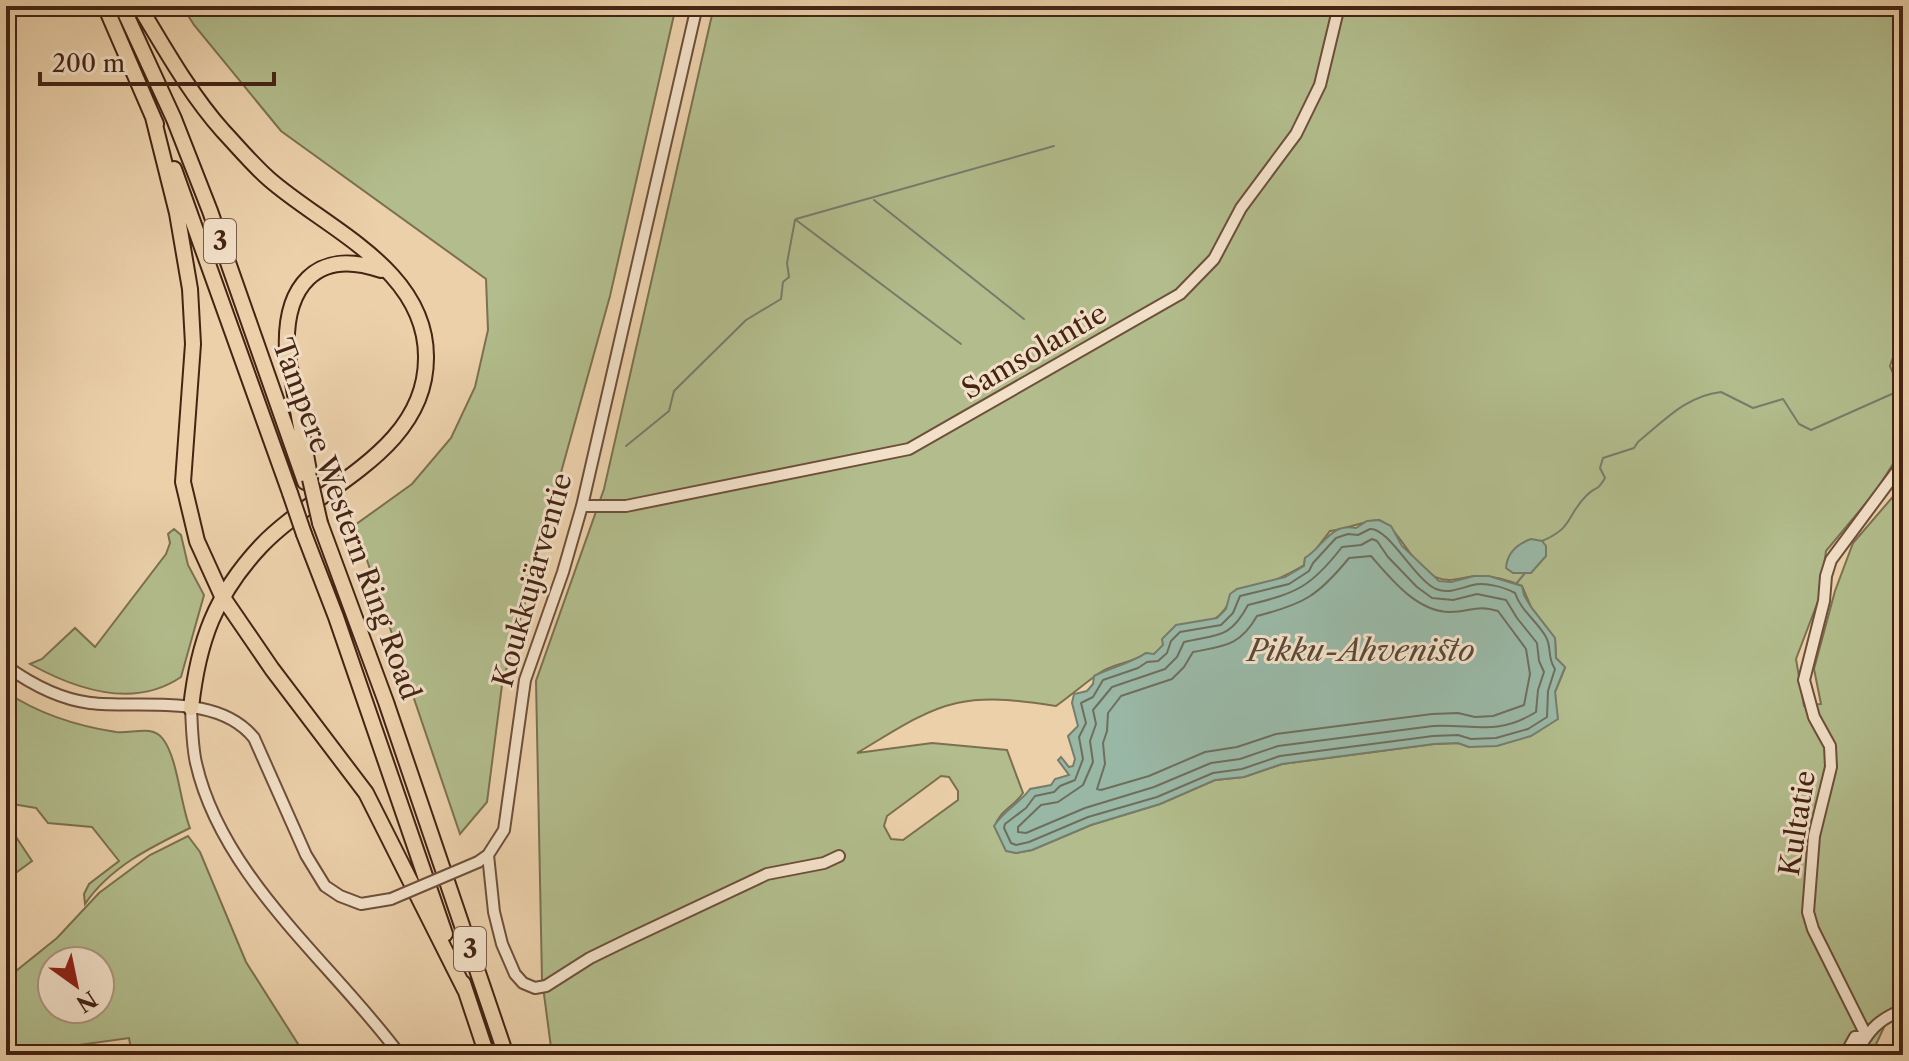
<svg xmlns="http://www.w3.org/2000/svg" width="1909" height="1061" font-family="'Libre Caslon Text',serif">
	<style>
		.green { fill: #b2bc8c; stroke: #7c7050; stroke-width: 2; fill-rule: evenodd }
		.water { fill: #99b7a5; stroke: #777c6b; stroke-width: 2 }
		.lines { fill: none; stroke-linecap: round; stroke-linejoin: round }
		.shore { stroke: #6f6e5c; stroke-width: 2 }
		.stream { stroke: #777c6b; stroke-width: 2 }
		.minor-casing { stroke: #6e4f3a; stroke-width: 14 }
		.highway-casing { stroke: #452414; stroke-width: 18 }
		.minor { stroke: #f2e0c8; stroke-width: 10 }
		.highway { stroke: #ebd0aa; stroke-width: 14 }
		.minor-bridge-casing { stroke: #6e4f3a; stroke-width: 14; stroke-linecap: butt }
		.highway-bridge-casing { stroke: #452414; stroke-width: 18; stroke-linecap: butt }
		.minor-bridge { stroke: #f2e0c8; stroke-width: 10 }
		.highway-bridge { stroke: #ebd0aa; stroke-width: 14 }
		.labels { text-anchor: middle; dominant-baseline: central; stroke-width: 6; stroke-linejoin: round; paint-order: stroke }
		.shield { fill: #f2e0c8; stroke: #795c4a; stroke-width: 2 }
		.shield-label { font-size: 26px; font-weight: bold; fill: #452414 }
		.street-label { font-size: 28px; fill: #452414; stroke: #f2e0c8 }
		.water-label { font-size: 30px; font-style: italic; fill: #5a4938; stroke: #f2e0c8 }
	</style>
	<rect width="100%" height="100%" fill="#ebd0aa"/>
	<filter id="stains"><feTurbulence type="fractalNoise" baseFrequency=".0025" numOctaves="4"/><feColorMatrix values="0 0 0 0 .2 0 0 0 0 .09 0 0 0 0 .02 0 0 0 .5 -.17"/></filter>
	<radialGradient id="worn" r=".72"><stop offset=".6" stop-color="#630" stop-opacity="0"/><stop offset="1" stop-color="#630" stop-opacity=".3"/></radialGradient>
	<!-- green -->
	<path class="green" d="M182,6H676L610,296L502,685L487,802L460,834L355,525L412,484L451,438L475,387L488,330L486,279L281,131L194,25Z
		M714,6H1903V330L1890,366L1903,396V448L1876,491L1826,551L1820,596L1796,659L1804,706L1821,704L1814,669L1835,591L1853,543L1903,485V1020L1886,1023L1871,1055H552L542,979L536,681L604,489ZM1379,520C1401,531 1409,560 1430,574C1449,586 1460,576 1479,576C1494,576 1508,580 1522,586L1531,607L1555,638L1556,658L1565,668L1555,692L1556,713L1469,747L1458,743L1434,744L1282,764L1244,777L1215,780L1160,804L1091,825L1032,850L1016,853L1006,850L995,826C999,811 1015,806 1023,793L1007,750L932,743L857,753C888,735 921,711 957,703C990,696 1024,701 1056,706C1070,696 1084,684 1098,674C1112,663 1131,664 1146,653L1154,655C1175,632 1218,630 1230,600C1255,587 1281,580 1304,565L1305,558L1313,553L1330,531C1348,529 1363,521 1379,520ZM941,776L949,777L958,791V800L903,840L891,839L884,826L887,816Z
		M174,529L181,535L188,565L204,595L181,677C134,709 75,689 30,664L42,659L75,628L95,647L166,554L170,543L168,534Z
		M6,692C39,714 77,726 116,732C132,734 152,724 163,739C178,759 180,803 190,828C151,847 110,867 85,904L84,894L89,884L119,861L92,827L48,823L36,808L6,803Z
		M6,827L14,834L32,861L6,880Z
		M188,836L200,852L246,962L305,1055H132L129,1038L6,1055V979L57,938L99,893L150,855ZM100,961V1009H52V961Z"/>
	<!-- water -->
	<path class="water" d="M1379,520L1391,526L1402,546L1439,581L1451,582L1474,576H1489L1522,586L1524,595L1531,607L1555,638L1556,658L1565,667L1555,692L1558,719L1531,736L1497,746L1469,747L1458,743L1434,744L1282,764L1244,777L1215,780L1160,804L1091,825L1032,850L1016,853L1006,851L994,826C1003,811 1020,803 1030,789L1051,785L1055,779L1069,775L1058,760L1061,757L1069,767L1073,766L1075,759L1068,736L1078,726L1072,703L1074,694L1087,691L1093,684L1094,676C1111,667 1130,664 1146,653L1154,654L1163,645L1162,639L1176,625L1217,618L1226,609L1230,594L1237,589L1285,577L1304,566L1305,558C1324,546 1330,523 1356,528L1367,521Z
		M1531,539L1542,541L1546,546V556L1531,573H1513L1506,568C1507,552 1517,544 1531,539Z"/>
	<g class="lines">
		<!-- shore -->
		<path class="shore" d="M1370,529C1388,527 1416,581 1436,589C1449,594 1461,588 1473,585C1485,582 1504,587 1515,593C1521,611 1537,621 1546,637C1552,648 1547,658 1555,669L1548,691L1547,717L1528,729L1496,738L1471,739L1458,735L1433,736L1280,756L1242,769L1213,773L1157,797L1088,817L1029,842L1016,845L1011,843L1004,828L1005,824L1026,808L1035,796L1054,792L1060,786L1075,780L1083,759L1079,737L1086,723L1081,703L1093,697L1103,680L1138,668L1147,662L1158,661L1167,653L1171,641L1180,632L1221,625L1233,613L1240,596L1289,584L1309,571L1313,563L1336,538L1348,534L1358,535Z
			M1372,539L1377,541L1388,557L1417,587L1432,598L1453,600L1477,594L1506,600L1517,618L1537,643L1539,661L1544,672L1538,690L1536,712C1497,736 1474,724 1433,726L1278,746L1240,759L1211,763L1154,787L1085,808L1026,833L1018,832V827L1041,805L1058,802L1083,785L1093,762L1090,741L1096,724L1093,710L1112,687L1165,669L1177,657L1184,642C1218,634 1230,639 1248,605C1297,593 1311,587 1342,547L1361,545Z
			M1371,556C1391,579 1417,612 1450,612C1471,612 1476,604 1498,611L1526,649L1530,674L1524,705L1493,716L1475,717L1458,713L1432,714L1276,734L1237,747L1205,752L1149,776L1101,790L1097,789L1105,764L1103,743L1107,731L1108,713L1121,696L1172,679L1184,667L1193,652C1224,646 1240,646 1257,616C1304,604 1318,596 1349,558Z"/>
		<!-- stream -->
		<path class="stream" d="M874,200L1024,319
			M796,219L1054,146
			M796,220L961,344
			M626,446L669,411L674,391L746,320L781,299L783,282L789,277L787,263L795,220
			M1542,541C1575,527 1566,515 1587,495C1596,486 1597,492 1605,478L1600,468L1603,458L1634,448L1638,442C1665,420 1686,396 1721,392L1753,408L1783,399L1799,424L1811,430L1903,389
			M1516,584L1525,573"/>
		<!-- minor casing -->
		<g class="minor-casing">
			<path id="minor" d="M1903,347L1901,359L1903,377
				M582,506H626L909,449L1180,294L1214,259L1241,208L1296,134L1320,85L1339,6
				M6,666C31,684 59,699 90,703C141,709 217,692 254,738L306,855L325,886L340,896L361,904L391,899
				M191,708C192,726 192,745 196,763C222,878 332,963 400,1055
				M488,855L494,912L502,944L515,974L523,983L535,988L546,986L590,958L629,939L767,874L824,863L839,856
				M478,862L488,855L504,830L525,680L563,572L582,506L697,6
				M1845,1055L1855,1037L1866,1035L1813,929L1808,912L1814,836L1831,767L1830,746L1814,717L1804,680L1824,601L1826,576L1831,560L1903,463
				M1856,1055C1867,1032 1878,1019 1903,1010"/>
		</g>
		<!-- highway casing -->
		<g class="highway-casing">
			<path id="highway" d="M105,6L156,124
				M122,6L174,119L210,211L305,482
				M139,6C165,49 190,94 223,131C238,147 253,165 269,179C326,229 427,269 426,358C426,452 317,487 261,546C215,595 198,642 191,708
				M153,117L177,213L190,289L193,344L183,482L197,541L222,596L272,669L366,793L465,990
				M174,169L290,493
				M309,471L287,351C284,288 315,247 381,270
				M320,523L386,702L506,1055
				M304,534L336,617L445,934
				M463,983L487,1055"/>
		</g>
		<!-- minor -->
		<use href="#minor" class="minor"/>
		<!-- highway -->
		<use href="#highway" class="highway"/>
		<!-- minor-bridge casing -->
		<g class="minor-bridge-casing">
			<path id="minor-bridge" d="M391,899L478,862"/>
		</g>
		<!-- highway-bridge casing -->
		<g class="highway-bridge-casing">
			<path id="highway-bridge" d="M310,479L320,523
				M290,493L304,534"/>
		</g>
		<!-- minor-bridge -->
		<use href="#minor-bridge" class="minor-bridge"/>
		<!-- highway-bridge -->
		<use href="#highway-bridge" class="highway-bridge"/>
	</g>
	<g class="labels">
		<!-- shield labels -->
		<g class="shield">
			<rect x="204" y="219" width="32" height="44" rx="6"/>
			<rect x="454" y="927" width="32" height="44" rx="6"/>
		</g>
		<g class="shield-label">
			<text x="220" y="241">3</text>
			<text x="470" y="949">3</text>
		</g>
		<!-- street labels -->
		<g class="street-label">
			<text transform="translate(1034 351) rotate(-30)">Samsolantie</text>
			<text transform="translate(347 519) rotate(70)">Tampere Western Ring Road</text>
			<text transform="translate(532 580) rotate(-74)">Koukkujärventie</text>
			<text transform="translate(1797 823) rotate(-81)">Kultatie</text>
		</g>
		<!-- water labels -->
		<g class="water-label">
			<text x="1361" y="650">Pikku-Ahvenisto</text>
		</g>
	</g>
	<!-- margin -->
	<rect width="1909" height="1061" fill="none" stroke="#ebd0aa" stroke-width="32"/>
	<rect x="8" y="8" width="1893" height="1045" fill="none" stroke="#452414" stroke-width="4"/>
	<rect x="16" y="16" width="1877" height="1029" fill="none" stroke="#452414" stroke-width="2"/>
	<!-- north arrow -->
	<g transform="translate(76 985) rotate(147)"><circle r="38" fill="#f2e0c8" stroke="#ad9580" stroke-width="2"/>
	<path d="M0-6L14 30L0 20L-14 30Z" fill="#8f2418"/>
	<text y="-12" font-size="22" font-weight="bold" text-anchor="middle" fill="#452414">N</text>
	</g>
	<!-- scale -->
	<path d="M40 72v12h234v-12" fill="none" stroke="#452414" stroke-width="4"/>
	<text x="52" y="72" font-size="24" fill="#452414" stroke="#f2e0c8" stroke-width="6" paint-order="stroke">200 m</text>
	<rect width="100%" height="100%" filter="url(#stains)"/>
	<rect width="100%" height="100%" fill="url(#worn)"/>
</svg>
